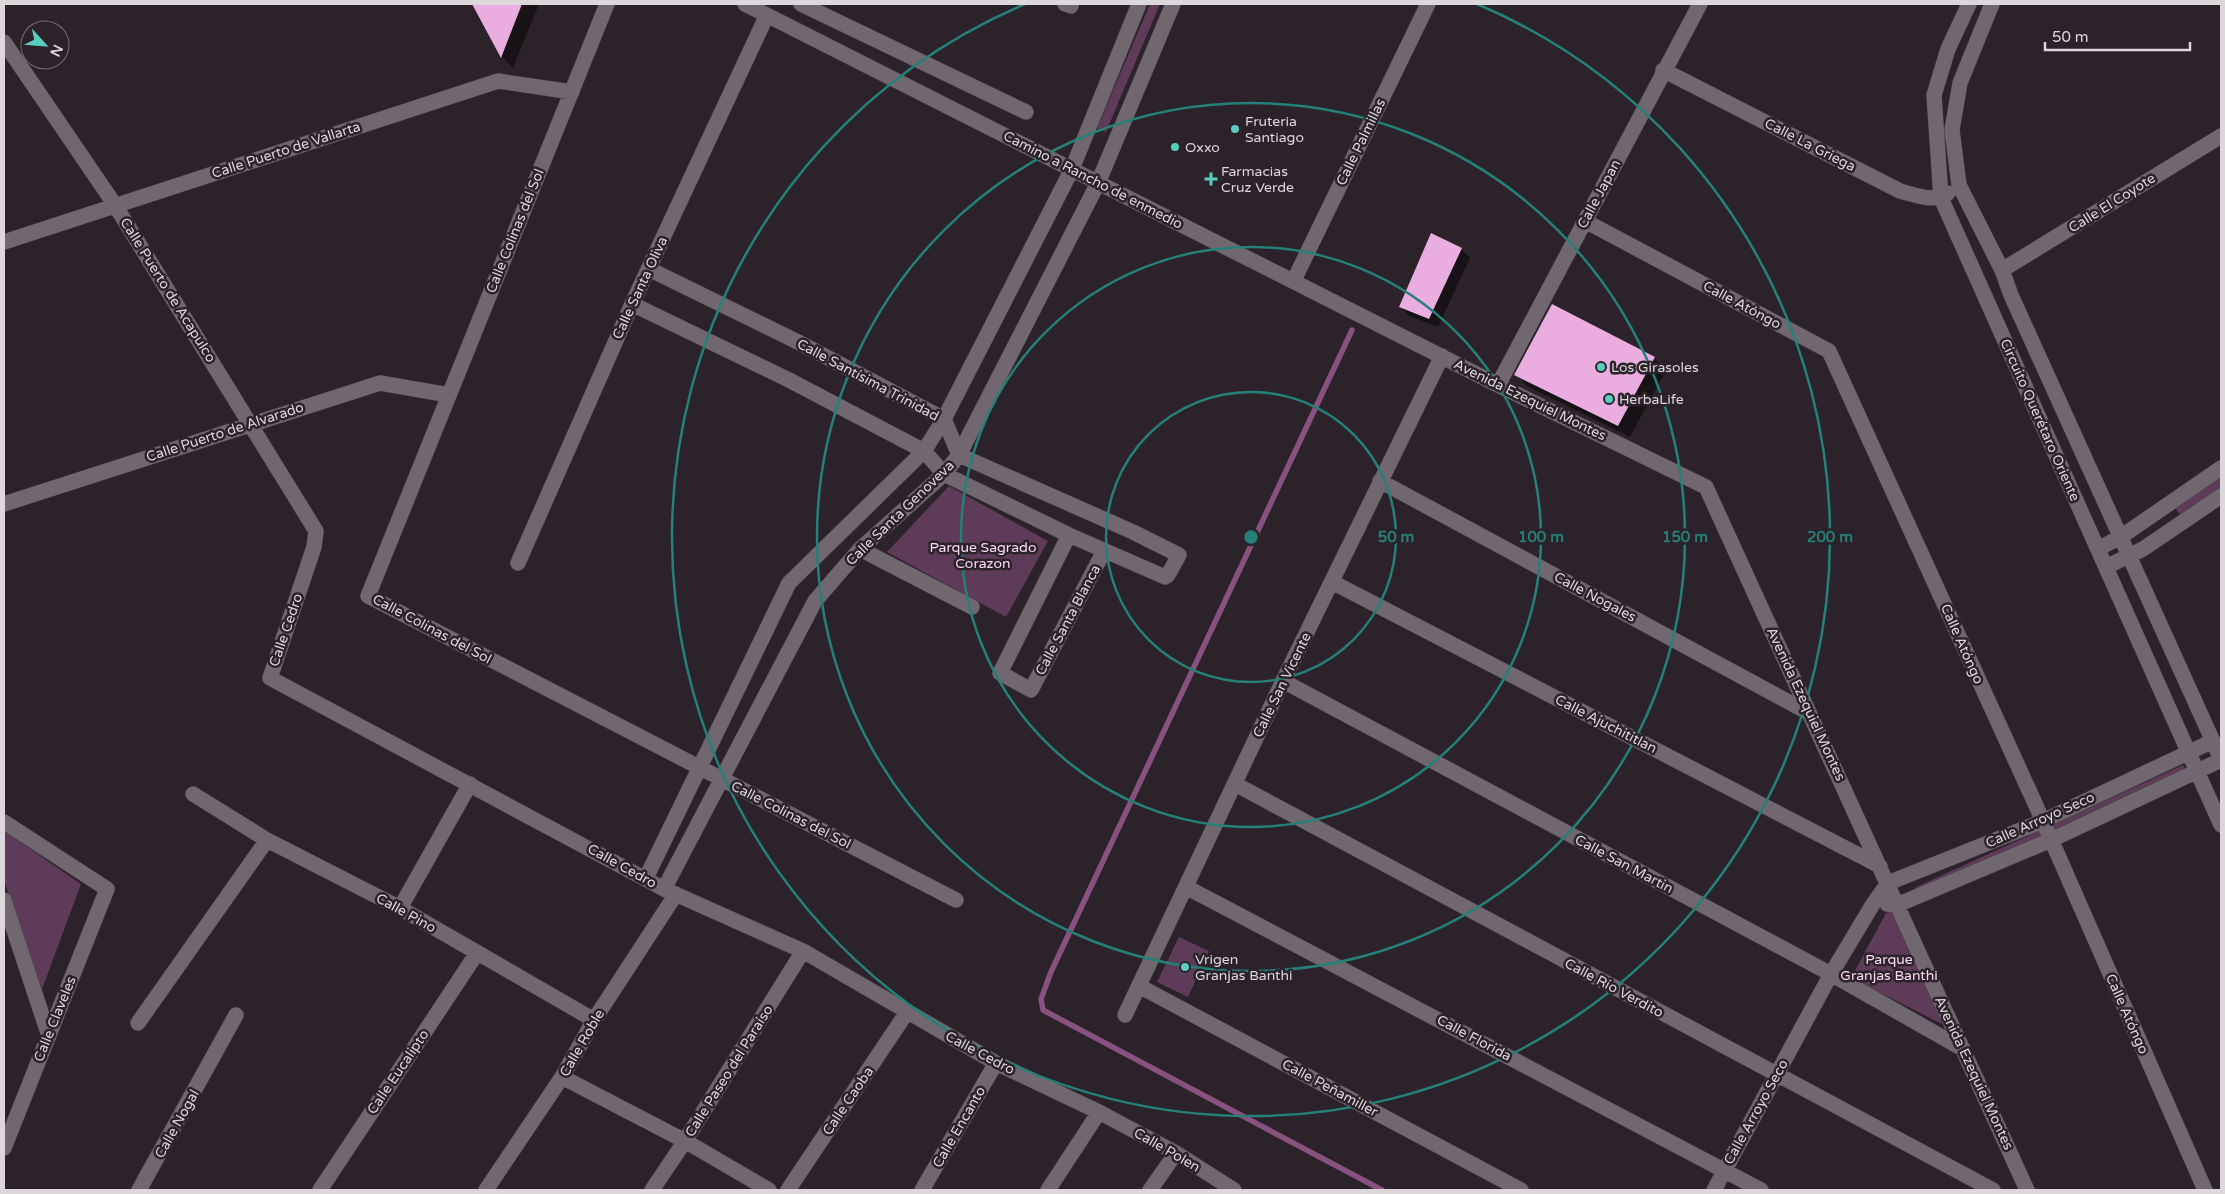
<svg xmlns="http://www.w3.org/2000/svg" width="2225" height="1194" font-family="'Varela Round',sans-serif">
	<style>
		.green { fill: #5e3b58 }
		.shadow { fill: #0007 }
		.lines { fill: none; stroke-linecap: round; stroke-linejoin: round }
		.stream { stroke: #88517f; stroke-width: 5.5 }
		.building { fill: #eaaddf }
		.minor-casing { stroke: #474246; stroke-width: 16 }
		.minor { stroke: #71686f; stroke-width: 15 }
		.ring { fill: none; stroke: #248079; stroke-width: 2.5 }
		.poi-dot { fill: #5acebe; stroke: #2b2329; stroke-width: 2 }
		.labels { text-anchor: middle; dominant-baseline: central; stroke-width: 5; stroke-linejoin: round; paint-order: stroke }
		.poi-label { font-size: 14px; fill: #dcd7db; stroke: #2b2329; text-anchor: start }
		.street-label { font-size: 14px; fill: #dcd7db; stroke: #2b2329 }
		.park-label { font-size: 14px; fill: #fad9f3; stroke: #2b2329 }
		.centre { fill: #248079; stroke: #2b2329; stroke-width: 2.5 }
		.ring-label { font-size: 15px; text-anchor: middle; font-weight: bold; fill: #248079; stroke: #2b2329; stroke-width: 5; stroke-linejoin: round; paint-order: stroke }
	</style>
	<rect width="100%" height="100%" fill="#2b2329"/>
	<!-- green -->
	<path class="green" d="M1150,4H1160L1106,132L1097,128Z
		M2221,472V490L2186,514H2180L2175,508Z
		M949,486L1048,541L1006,617L887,552Z
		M2183,765L2186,771L1919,893L1914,888Z
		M4,831L81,884L41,992L4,880Z
		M1893,911L1919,967L1942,1024L1851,978L1886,913Z
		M1179,937L1209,951L1188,997L1157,982Z"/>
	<!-- shadow -->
	<path class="shadow" d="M474,4H539L513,68L502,57Z
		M1461,249L1470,258L1438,327L1409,316L1400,307Z
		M1654,358L1666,370L1630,437L1527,386L1516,374Z"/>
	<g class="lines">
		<!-- stream -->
		<path class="stream" d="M1352,330L1051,972L1041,999L1043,1010L1382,1190"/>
	</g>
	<!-- building -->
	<path class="building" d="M472,4H522L501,58Z
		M1431,233L1462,248L1429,319L1399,307Z
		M1552,304L1655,357L1618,426L1514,375Z"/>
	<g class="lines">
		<!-- minor casing -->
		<g class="minor-casing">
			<path id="minor" d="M607,4L368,596L956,900
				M745,4L1498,385L1706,487L2027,1190
				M801,4L1026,112
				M1065,4L1071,6
				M1969,4L1948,49L1934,95L1941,198L2221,825
				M1992,4L1960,83L1952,130L1959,185L2002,270L2011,295L2221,759
				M4,42L115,205L316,531L314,547L270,678L664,889L803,951L996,1063L1099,1112L1176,1153L1234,1190
				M1663,70L1900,191C1916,195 1933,203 1948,193
				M1585,221L1829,351L2043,821L2205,1190
				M4,242L498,81L572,92
				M2002,270L2221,136
				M1294,280L1428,4
				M632,304L789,380L924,451L944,474L1069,535L1165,577L1168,575L1179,555L1133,532L959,455L944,419L798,342L649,269
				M1498,385L1700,4
				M1380,481L1809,713
				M4,504L380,383L449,395
				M1069,535L1000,673L1031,690L1104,551
				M860,549L972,607
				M2098,549L2122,536L2221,468
				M518,563L632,304L767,15
				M2106,567L2143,549L2221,496
				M1332,582L1880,866
				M1283,681L1831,974L1963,1049
				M1235,784L1993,1190
				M193,794L267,840L400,908L594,1020
				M4,822L107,889L4,1148
				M646,878L789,583L924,451L944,419L1072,169L1139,4
				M1186,887L1761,1190
				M664,889L815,601L860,549L944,474L959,455L1098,183L1173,4
				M4,900L49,1036
				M1887,904L1897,905L2051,840L2221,760
				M400,908L470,784
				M1139,986L1521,1190
				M1125,1015L1283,681L1442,356
				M138,1023L267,840
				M562,1077L685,1141L769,1190
				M139,1190L236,1015
				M320,1190L477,953
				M486,1190L562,1077L594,1020L676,894
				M652,1190L685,1141L803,951
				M788,1190L907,1012
				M922,1190L996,1063
				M1048,1190L1099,1112
				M1150,1190L1176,1153
				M1714,1190L1831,974L1873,904L1888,883L2043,821L2213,741"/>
		</g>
		<!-- minor -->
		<use href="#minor" class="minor"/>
	</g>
	<!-- distance rings -->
	<g class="ring">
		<circle cx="1251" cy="537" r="145"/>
		<circle cx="1251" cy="537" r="290"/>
		<circle cx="1251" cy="537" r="434"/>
		<path d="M1477 4A579 579 0 1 1 1025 4"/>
	</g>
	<!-- markers -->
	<g class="poi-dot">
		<circle cx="1235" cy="129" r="5"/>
		<circle cx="1175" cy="147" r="5"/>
		<path d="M1208.5 171.5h5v5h5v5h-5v5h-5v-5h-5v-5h5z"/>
		<circle cx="1601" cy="367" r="5"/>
		<circle cx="1609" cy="399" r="5"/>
		<circle cx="1185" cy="967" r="5"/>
	</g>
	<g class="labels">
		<!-- poi labels -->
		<g class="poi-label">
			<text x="1245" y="121">Fruteria<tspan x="1245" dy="16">Santiago</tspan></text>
			<text x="1185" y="147">Oxxo</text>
			<text x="1221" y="171">Farmacias<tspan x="1221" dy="16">Cruz Verde</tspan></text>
			<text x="1611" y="367">Los Girasoles</text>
			<text x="1619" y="399">HerbaLife</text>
			<text x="1195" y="959">Vrigen<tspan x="1195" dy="16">Granjas Banthi</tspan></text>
		</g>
		<!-- street labels -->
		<g class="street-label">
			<text transform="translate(1361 142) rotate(-64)">Calle Palmillas</text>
			<text transform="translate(1810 145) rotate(27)">Calle La Griega</text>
			<text transform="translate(286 150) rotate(-18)">Calle Puerto de Vallarta</text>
			<text transform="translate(1093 180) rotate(27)">Camino a Rancho de enmedio</text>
			<text transform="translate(1599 194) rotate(-62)">Calle Japan</text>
			<text transform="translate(2112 203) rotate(-32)">Calle El Coyote</text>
			<text transform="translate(515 231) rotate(-68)">Calle Colinas del Sol</text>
			<text transform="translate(640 288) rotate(-65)">Calle Santa Oliva</text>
			<text transform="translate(168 290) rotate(58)">Calle Puerto de Acapulco</text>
			<text transform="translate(1742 305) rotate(28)">Calle Atóngo</text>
			<text transform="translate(868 380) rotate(28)">Calle Santísima Trinidad</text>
			<text transform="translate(1530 400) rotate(26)">Avenida Ezequiel Montes</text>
			<text transform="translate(2040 420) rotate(66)">Circuito Querétaro Oriente</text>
			<text transform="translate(225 432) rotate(-18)">Calle Puerto de Alvarado</text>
			<text transform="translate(900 513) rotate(-44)">Calle Santa Genoveva</text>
			<text transform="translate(1595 597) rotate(28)">Calle Nogales</text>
			<text transform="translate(1068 620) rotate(-62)">Calle Santa Blanca</text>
			<text transform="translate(432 629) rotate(28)">Calle Colinas del Sol</text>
			<text transform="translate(286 630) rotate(-71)">Calle Cedro</text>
			<text transform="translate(1962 644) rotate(66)">Calle Atóngo</text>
			<text transform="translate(1282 685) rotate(-64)">Calle San Vicente</text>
			<text transform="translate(1806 704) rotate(65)">Avenida Ezequiel Montes</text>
			<text transform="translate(1606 724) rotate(27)">Calle Ajuchititlan</text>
			<text transform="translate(791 815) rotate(27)">Calle Colinas del Sol</text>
			<text transform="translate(2040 820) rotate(-24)">Calle Arroyo Seco</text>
			<text transform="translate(1624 864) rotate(28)">Calle San Martin</text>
			<text transform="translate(622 866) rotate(29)">Calle Cedro</text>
			<text transform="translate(406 913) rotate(29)">Calle Pino</text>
			<text transform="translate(1614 988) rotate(28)">Calle Río Verdito</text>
			<text transform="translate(2127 1014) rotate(66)">Calle Atóngo</text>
			<text transform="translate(55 1019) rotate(-68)">Calle Claveles</text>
			<text transform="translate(1474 1038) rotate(28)">Calle Florida</text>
			<text transform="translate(582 1043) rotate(-60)">Calle Roble</text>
			<text transform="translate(980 1053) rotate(28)">Calle Cedro</text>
			<text transform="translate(729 1071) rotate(-58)">Calle Paseo del Paraíso</text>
			<text transform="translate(398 1072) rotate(-56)">Calle Eucalipto</text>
			<text transform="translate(1974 1073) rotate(65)">Avenida Ezequiel Montes</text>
			<text transform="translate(1330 1088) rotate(28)">Calle Peñamiller</text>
			<text transform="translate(848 1101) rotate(-56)">Calle Caoba</text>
			<text transform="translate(1756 1112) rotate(-61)">Calle Arroyo Seco</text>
			<text transform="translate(177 1124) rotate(-61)">Calle Nogal</text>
			<text transform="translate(959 1127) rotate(-60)">Calle Encanto</text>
			<text transform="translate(1167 1150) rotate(30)">Calle Polen</text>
		</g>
		<!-- park labels -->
		<g class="park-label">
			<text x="983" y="547">Parque Sagrado<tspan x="983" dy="16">Corazon</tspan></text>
			<text x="1889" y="959">Parque<tspan x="1889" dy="16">Granjas Banthi</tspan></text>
		</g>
	</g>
	<circle cx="1251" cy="537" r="8" class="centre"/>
	<g class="ring-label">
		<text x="1396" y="542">50 m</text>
		<text x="1541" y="542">100 m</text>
		<text x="1685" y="542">150 m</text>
		<text x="1830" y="542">200 m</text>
	</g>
	<!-- border -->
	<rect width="2225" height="1194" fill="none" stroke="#dcd7db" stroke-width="10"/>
	<!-- north arrow -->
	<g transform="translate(45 45) rotate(116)"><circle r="24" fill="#2b2329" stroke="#726b70"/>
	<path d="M0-4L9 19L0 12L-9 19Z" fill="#5acebe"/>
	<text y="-8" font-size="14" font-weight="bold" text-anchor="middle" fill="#dcd7db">N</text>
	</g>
	<!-- scale -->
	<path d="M2045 42v8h145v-8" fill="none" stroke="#dcd7db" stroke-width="2.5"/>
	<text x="2052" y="42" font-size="15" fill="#dcd7db" stroke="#2b2329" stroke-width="4" paint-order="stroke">50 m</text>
</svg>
